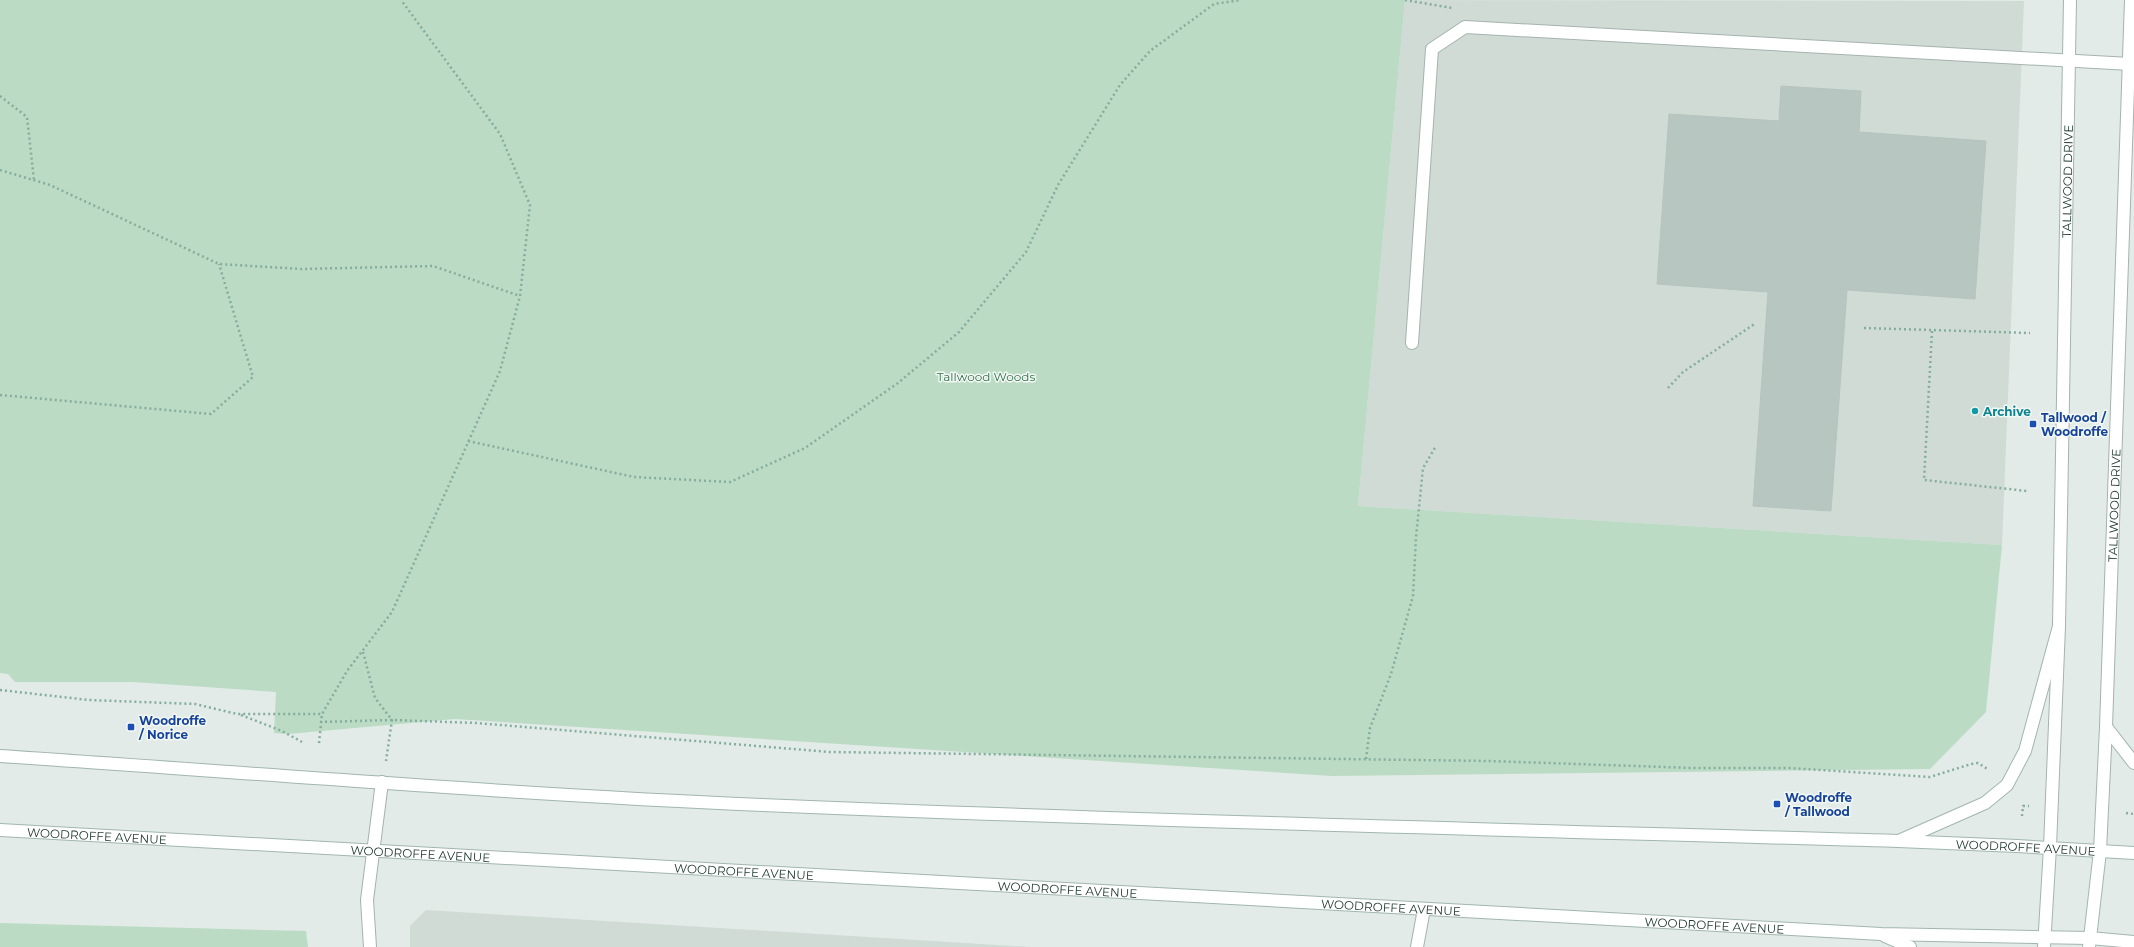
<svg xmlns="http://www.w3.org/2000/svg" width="2134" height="947" font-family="Montserrat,sans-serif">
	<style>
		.built { fill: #d0dbd6 }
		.green { fill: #bcdbc4 }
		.building { fill: #b7c6c0; stroke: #b5c4be }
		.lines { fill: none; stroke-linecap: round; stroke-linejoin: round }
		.service-casing { stroke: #a5b3ae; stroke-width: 14 }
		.minor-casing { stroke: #a5b3ae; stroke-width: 14 }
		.tertiary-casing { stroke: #a5b3ae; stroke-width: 14 }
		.secondary-casing { stroke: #a1b6ae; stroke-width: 14 }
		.path { stroke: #84ad9f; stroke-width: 2.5; stroke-dasharray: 2 3; stroke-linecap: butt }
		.service { stroke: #fff; stroke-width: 12 }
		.minor { stroke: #fff; stroke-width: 12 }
		.tertiary { stroke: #fff; stroke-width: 12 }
		.secondary { stroke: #fff; stroke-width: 12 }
		.culture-dot { fill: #0f9aa8; stroke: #f2f8f5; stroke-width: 1.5 }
		.transit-dot { fill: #1a4fb4; stroke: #f2f8f5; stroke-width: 1.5 }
		.labels { text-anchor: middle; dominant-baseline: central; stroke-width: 3; stroke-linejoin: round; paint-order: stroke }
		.street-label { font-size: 12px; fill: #233b34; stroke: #f2f8f5 }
		.park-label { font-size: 12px; fill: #306f48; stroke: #f2f8f5 }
		.culture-label { font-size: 12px; font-weight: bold; fill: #0d838f; stroke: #f2f8f5; text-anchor: start }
		.transit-label { font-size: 12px; font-weight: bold; fill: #164399; stroke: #f2f8f5; text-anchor: start }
	</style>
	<rect width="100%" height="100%" fill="#e2ebe7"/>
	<!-- built -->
	<path class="built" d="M1405,0L2024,1L2002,545L1358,506Z
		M426,910L1031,947H410V926Z"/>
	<!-- green -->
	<path class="green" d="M0,0H1405L1358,506L2002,545L1986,712L1930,769L1332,776L455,719L288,734L274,733L276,692L133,682H15L8,674L0,673Z
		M0,923L306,931L308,947H0Z"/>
	<!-- building -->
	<path class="building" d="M1781,86L1861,91L1859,132L1986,141L1975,299L1847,290L1831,511L1753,506L1768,292L1657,284L1669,114L1779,121Z"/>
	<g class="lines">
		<!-- service casing -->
		<g class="service-casing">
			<path id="service" d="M1412,343L1432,49L1465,27L2130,64
				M1417,947L1424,909"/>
		</g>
		<!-- minor casing -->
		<g class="minor-casing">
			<path id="minor" d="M370,947L367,900L382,782"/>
		</g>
		<!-- tertiary casing -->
		<g class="tertiary-casing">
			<g id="tertiary">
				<path id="s1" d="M2050,847L2059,626L2070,0"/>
				<path id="s2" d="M2100,851L2106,727L2131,0"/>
			</g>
		</g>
		<!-- secondary casing -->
		<g class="secondary-casing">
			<g id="secondary">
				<path d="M2106,727L2134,763"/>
				<path id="s3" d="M0,756C254,773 508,794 762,805C1141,821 1520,830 1898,841L2017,846L2134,853"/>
				<path id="s4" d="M0,830L1881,934L2090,938L2134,942"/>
				<path d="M1901,840L1985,803L2007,785L2025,751L2059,626"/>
				<path d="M1885,936L1910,947"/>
				<path d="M2044,947L2050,847"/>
				<path d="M2089,947L2100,851"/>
			</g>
		</g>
		<!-- path -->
		<path class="path" d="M1405,0L1452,8
			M0,96L27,117L34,180
			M0,170L50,185L219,264L302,269L433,266L520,296
			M1864,328L2030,333
			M1932,331L1924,480L2027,491
			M1668,388L1683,372L1756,323
			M0,395L211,414L253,377L219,264
			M468,441L634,477L730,482L805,448L898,383L959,332L1026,252L1058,185L1120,85L1150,51L1214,4L1241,0
			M363,652L375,698L392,720L386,761
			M0,690L89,700L195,704L237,714H322
			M241,715L282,731L302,742
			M320,722L392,720L476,723L830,752L1489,761L1694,768H1789L1930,777L1971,764L1978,763L1989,770
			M319,743L322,714L347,671L392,612L500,371L520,296L530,205L500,134L401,0
			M1366,759L1370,728L1391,674L1413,596L1416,537L1423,468L1436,446
			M2126,813L2134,814
			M2022,816L2023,806H2029"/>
		<!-- service -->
		<use href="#service" class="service"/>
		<!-- minor -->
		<use href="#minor" class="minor"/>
		<!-- tertiary -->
		<use href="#tertiary" class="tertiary"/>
		<!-- secondary -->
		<use href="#secondary" class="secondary"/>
	</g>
	<!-- markers -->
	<circle class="culture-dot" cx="1975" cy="411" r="4"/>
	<g class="transit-dot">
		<rect x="2029" y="420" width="8" height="8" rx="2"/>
		<rect x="127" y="723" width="8" height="8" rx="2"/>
		<rect x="1773" y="800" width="8" height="8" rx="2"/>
	</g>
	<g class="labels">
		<!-- street labels -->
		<g class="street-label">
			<text stroke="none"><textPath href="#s1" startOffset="666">TALLWOOD DRIVE</textPath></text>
			<text stroke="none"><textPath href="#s2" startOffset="346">TALLWOOD DRIVE</textPath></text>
			<text stroke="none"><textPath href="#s4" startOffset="97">WOODROFFE AVENUE</textPath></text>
			<text stroke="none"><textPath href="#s3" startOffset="2028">WOODROFFE AVENUE</textPath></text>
			<text stroke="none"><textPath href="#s4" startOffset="421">WOODROFFE AVENUE</textPath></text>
			<text stroke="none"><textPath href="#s4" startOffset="745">WOODROFFE AVENUE</textPath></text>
			<text stroke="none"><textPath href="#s4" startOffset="1069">WOODROFFE AVENUE</textPath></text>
			<text stroke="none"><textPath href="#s4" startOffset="1393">WOODROFFE AVENUE</textPath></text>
			<text stroke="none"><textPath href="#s4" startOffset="1717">WOODROFFE AVENUE</textPath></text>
		</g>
		<!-- park labels -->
		<g class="park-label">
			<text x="986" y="376">Tallwood Woods</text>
		</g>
		<!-- culture labels -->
		<g class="culture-label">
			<text x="1983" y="411">Archive</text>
		</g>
		<!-- transit labels -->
		<g class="transit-label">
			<text x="2041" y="417">Tallwood /<tspan x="2041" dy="14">Woodroffe</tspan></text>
			<text x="139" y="720">Woodroffe<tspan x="139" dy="14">/ Norice</tspan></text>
			<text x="1785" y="797">Woodroffe<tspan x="1785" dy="14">/ Tallwood</tspan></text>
		</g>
	</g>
</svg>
